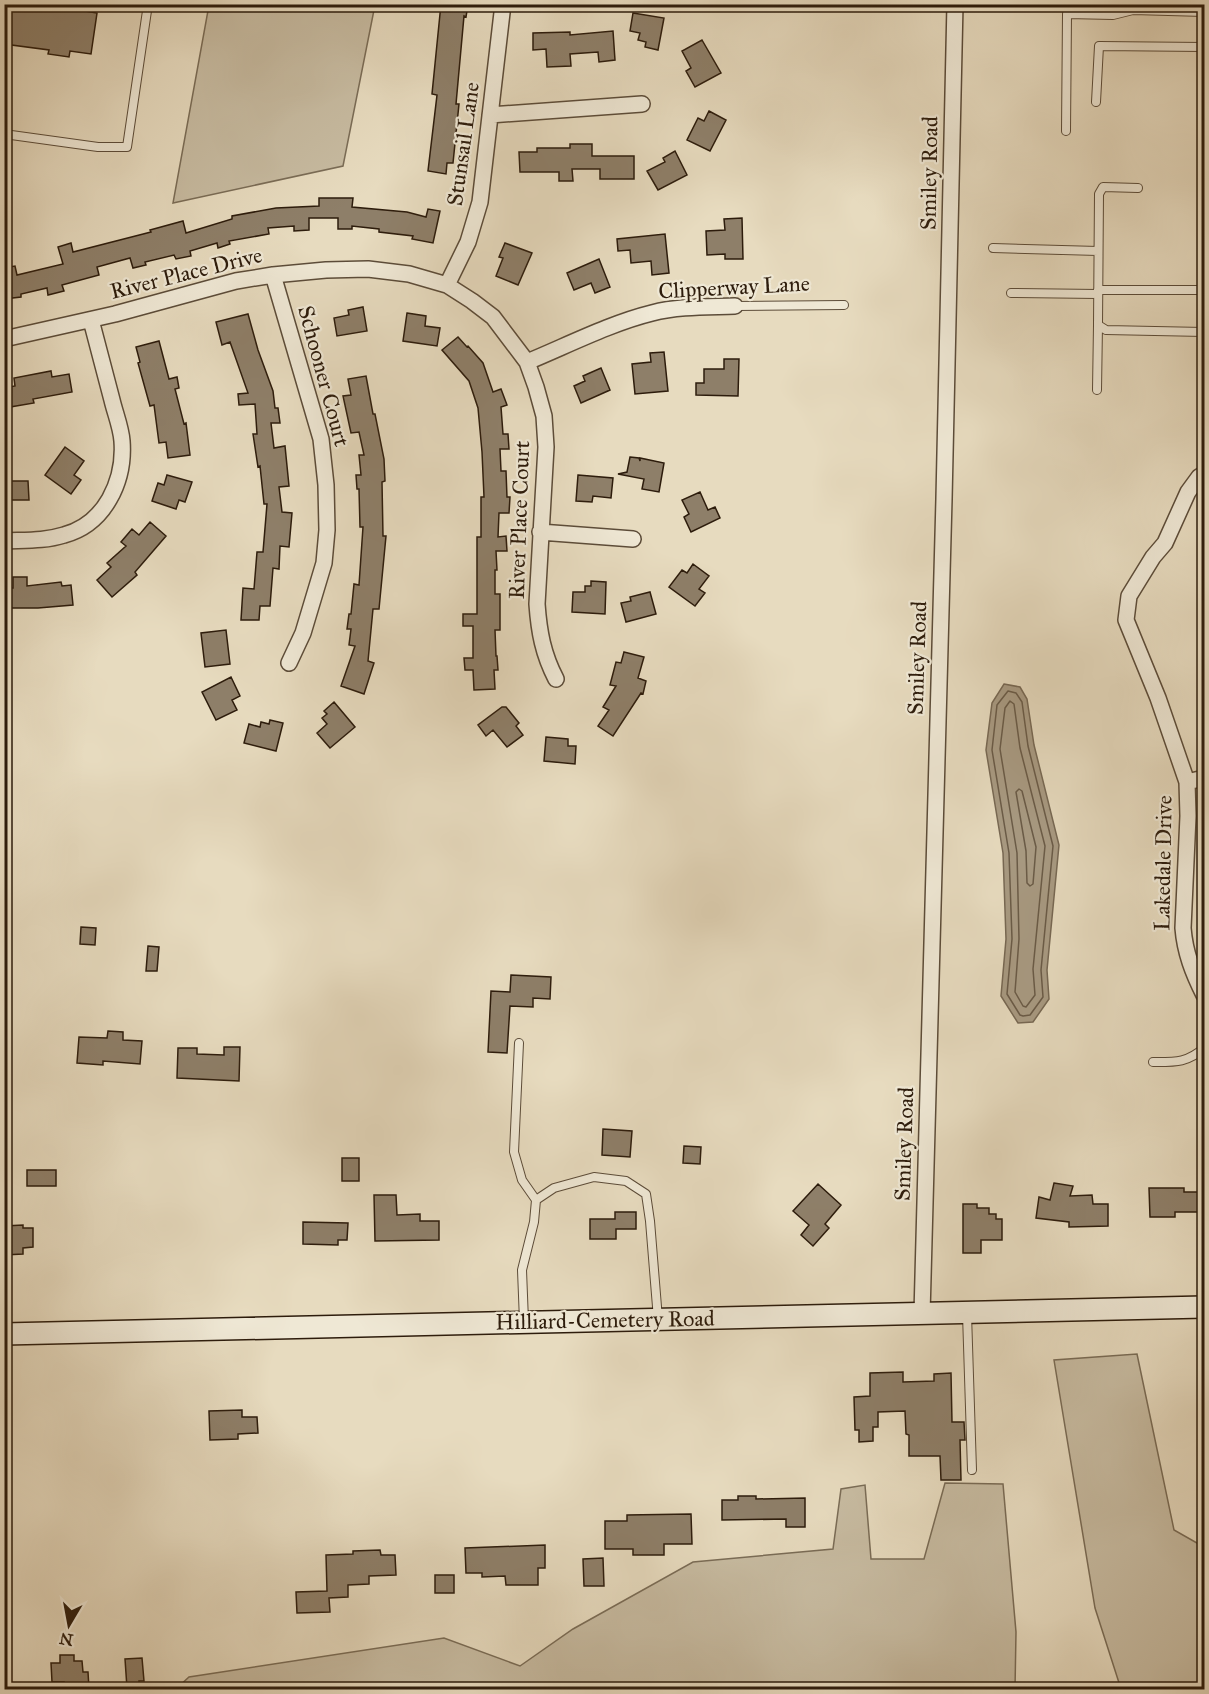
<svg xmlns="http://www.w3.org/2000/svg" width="1209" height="1694" font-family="'IM FELL Great Primer',serif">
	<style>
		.green { fill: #c7bba1; stroke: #7a6c56; stroke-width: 1.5 }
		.water { fill: #a89a82; stroke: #776853; stroke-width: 1.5 }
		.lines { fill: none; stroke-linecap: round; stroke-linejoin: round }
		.shore { stroke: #6a5b47; stroke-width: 1.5 }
		.building { fill: #8e7f69; stroke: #2d1c0c; stroke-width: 1.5 }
		.lane-casing { stroke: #5c4c39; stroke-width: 10 }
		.street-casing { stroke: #5c4c39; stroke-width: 18 }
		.secondary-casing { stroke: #2d1c0c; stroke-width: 24 }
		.lane { stroke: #efe8d5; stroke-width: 8 }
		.street { stroke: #efe8d5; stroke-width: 15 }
		.secondary { stroke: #efe8d5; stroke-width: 21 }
		.labels { text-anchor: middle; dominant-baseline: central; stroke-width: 4.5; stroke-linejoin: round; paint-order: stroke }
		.street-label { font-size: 22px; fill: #2d1c0c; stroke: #efe8d5 }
	</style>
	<rect width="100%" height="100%" fill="#e7dbbf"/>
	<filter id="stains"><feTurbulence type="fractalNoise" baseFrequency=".00333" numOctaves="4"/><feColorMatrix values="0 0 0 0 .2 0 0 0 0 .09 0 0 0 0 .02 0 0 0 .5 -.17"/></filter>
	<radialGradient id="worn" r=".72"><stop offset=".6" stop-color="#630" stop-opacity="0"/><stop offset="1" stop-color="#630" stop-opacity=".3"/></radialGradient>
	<!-- green -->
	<path class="green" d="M209,5H375L343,166L173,203Z
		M1137,1354L1174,1530L1204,1547V1689H1121L1095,1608L1054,1360Z
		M945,1483L1003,1484L1016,1632L1015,1689H176L189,1677L444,1638L520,1666L573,1629L693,1562L833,1549L841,1489L865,1485L871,1559H924Z"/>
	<!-- water -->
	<path class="water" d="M1004,684L1020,687L1027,699L1034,745L1059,845L1047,970L1049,999L1033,1022L1018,1023L1001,996L1006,939L1003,853L986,750L992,703Z"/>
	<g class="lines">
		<!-- shore -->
		<path class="shore" d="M1008,691L1016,693L1022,702L1028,746L1053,846L1041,970L1043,997L1030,1015L1023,1016L1020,1015L1007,994L1012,939L1009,853L992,750L997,705Z
			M1010,701L1014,704L1020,748L1045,846L1033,969L1035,995L1026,1007L1023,1006L1015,992L1019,939L1017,853L1000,749L1005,708Z
			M1019,789L1022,791L1036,847L1033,884L1030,886L1027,883L1026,851L1016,792Z"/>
	</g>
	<!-- building -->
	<path class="building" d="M4,4H42L97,13L91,54L70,51L69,57L48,54L49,50L4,44Z
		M441,4H468L466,17L464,16L456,104H459L453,163H447L446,174L428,171L437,95L432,94Z
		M633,13L664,18L658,50L645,47L646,42L638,40L640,33L630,31Z
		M613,31L615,60L599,62L598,52L570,54L571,66L547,67L546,49L533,50V33L570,32V35Z
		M702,40L721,73L695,87L686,71L691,68L682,51Z
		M709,111L726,120L710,151L687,140L698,118L704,121Z
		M570,144H592V156H634V179H600V169H572L573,181H559V172H520L519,152H537V148H570Z
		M675,151L687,175L658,190L647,171L665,162L663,158Z
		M319,198H353L352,207L407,212L426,217L428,209L440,211L433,243L412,239L413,236L379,232V229L352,226V229H338V218H309V230L294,231V226L268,228L269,234L229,241L230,244L218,248L217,243L190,251L191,256L176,259L174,255L145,262L146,265L133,268L130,258L97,267L99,275L62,285L64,291L48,295L47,288L21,294V297L4,299V268L15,266L17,275L63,264L58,247L71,243L73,252L151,232L150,230L183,221L186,233L232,219V216L276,208L319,206Z
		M742,218L743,259H725V254L707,255L706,231L725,230L724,219Z
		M665,234L669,273L652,275L651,261L631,263L630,250L618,251L617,239Z
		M505,243L532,253L518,285L496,276L503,258L499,257Z
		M599,259L610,287L595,293L591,283L574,290L567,273Z
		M363,307L367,331L337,336L334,318L349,315L348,310Z
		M407,313L426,316L425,326L440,328L437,346L403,341Z
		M248,314L258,350L273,391L275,408H278L280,423H271L274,448L285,446L289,486L279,487L282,512L292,513L289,547L280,546L279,569L273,568L270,606H260L259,620H241L243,588L254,589L257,552H263L267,504H264L260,466L258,467L253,434H257L255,404L239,405L238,394L248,393L230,342L222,345L216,322Z
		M458,337L467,347L468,346L483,363L493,392L501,389L507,405L501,407L503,434H508L509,449H500L501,471H506L507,497H510L509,513H499L498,537L506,536L507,551H496L497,570H495V594H500V630H495L496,656H497L498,670H494L495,689L474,690L473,670H465L464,658H473V626H463V614H477V537H481V497H484L482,452L478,408L469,381L442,350Z
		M159,341L169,379L177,377L179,388L175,389L184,424L186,423L190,455L168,458L166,442L159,443L154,405L150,406L138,363L140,362L136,347Z
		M664,352L668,391L635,394L632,364L651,362L650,353Z
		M724,359H739L738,396L696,395V383H704V369H724Z
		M601,368L610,390L581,403L574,386L585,381L583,376Z
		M51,371L52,377L69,374L72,392L33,399L34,403L4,408V388L15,386L14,378Z
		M366,376L373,414H375L384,459L385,481L382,482L383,536H386L379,609H373L368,661L374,663L364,694L341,686L355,646L349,645L351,629H347L349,614H351L354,584L359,585L363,527H360L359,489H357L356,475H361L359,455H364L359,432L351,433L343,396L351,395L348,379Z
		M65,447L84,461L74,475L81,480L71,494L45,475Z
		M630,457L639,458L640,461V458L664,463L659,492L642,489L644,479L618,474L627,472Z
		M167,475L192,482L185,502L179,500L176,509L152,501L158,483L164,485Z
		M578,475L613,478L611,498L593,496L592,502L576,501Z
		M4,481H28L29,500H4Z
		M700,492L708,510L715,507L720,518L691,532L684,517L689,514L682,500Z
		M150,522L166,536L135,572L137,575L112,597L97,580L111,567L107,563L126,546L121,542L132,529L139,535Z
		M693,564L709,576L699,589L705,593L695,606L669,587L682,570L687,573Z
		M13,577H27V586L61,582L62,586L71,585L73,605L38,608H4V588H13Z
		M591,581L606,582L605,614L572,612L573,592H585V586H591Z
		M650,592L656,614L626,622L621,603L631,601L630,597Z
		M226,630L230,664L205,667L201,633Z
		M624,652L644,657L638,678L646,681L643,694L641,693L613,736L598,726L609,710L603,707L616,686L610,685L616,662L621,663Z
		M231,677L240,696L232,700L237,710L216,720L202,692Z
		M334,702L355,727L330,748L317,733L327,724L322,718L327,714L324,711Z
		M502,707H506L519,723L516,726L523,735L507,747L493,730L486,736L478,725Z
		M270,720L283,723L276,751L244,743L249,724L260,727L261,722L269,724Z
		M546,737L568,739V746H576L575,764L544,761Z
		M81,927L96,928L95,945L80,944Z
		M148,946L159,947L157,971H146Z
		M511,975L551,977L550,999L533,998V1007L510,1006L507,1053L488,1052L491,991L510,992Z
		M108,1031L123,1032V1040L142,1041L140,1064L103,1061V1065L77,1063L79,1037L107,1038Z
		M224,1047H240L239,1081L177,1078L178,1048H197V1054L224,1055Z
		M603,1129L632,1131L630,1157L602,1155Z
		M684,1146L701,1147L700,1164L683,1163Z
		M342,1158H359V1181H342Z
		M27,1170H56V1186H27Z
		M1054,1183L1073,1186L1070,1196L1092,1195L1093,1204H1108V1226L1069,1227V1222L1036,1218L1039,1197L1050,1200Z
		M818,1184L841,1205L825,1224L829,1228L813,1246L801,1235L809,1225L793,1211Z
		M1149,1188H1184V1192H1200V1212H1175V1217H1150Z
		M374,1195H396L397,1215L420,1214V1221H439V1240L375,1241Z
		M963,1204H977V1208H989V1214H996V1219H1002V1240H981V1253H963Z
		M615,1212H636V1229H616V1239H590V1219H615Z
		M303,1222L348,1223L347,1240H338V1245L303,1244Z
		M23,1225V1228H33V1247L23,1248V1254L4,1255V1226Z
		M903,1372V1382L934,1381V1374L951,1373L952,1422H964L965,1440H960L961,1480H941L940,1456H909V1435L906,1434L905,1411L878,1412V1427H873V1441L859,1442V1430H855L854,1397L870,1396V1373Z
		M242,1410V1417H257L258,1433L238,1434V1439L210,1440L209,1411Z
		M738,1496H756V1499L805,1498V1527H786V1519L722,1520V1500H738Z
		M691,1514L692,1544H664V1555H633V1549H605V1521H627V1515Z
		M545,1545V1568H538V1585H506L505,1576L482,1577V1573H466L465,1548Z
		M380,1550L381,1555H395L396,1575L369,1576V1584L348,1585V1597L329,1598L330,1612L297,1613L296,1592L327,1591L326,1555L353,1554V1551Z
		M603,1558L604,1586H584L583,1559Z
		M435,1575H454V1593H435Z
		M60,1655H74V1661H82L83,1672H88L89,1689H64V1682H52L51,1663H60Z
		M142,1658L144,1681H139V1688H127L125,1659Z"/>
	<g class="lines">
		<!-- lane casing -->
		<g class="lane-casing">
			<path id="lane" d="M1096,102L1099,46L1204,47
				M1066,131L1067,14L1113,15L1133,10L1204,12
				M4,134L98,147H127L148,4
				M1138,188L1103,187L1099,194L1098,325L1106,330L1204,332
				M993,248L1098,251
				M1098,290H1204
				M1011,293L1098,294
				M735,306L844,305
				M1097,390L1098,325
				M519,1043L514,1152L522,1180L536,1200L534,1222L522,1270L524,1321
				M1153,1062C1175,1062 1187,1063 1204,1048
				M536,1200L554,1188L594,1177L626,1181L646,1194L650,1221L658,1319
				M967,1314L972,1470"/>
		</g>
		<!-- street casing -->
		<g class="street-casing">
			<path id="street" d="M490,115L642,104
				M273,275L321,439L326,485L327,530L324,563L303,633L289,663
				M447,285L468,242L480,202L503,4
				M4,339L115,314L236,281L273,275L326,270L368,269L409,274L447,285L472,301L493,317L527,362L536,387L544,416L546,447L537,604C539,632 543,654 556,679
				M527,362C566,346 611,323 652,313C679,306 708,307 735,306
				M1204,474L1199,477L1188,492L1165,543L1153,557L1129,596L1126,620L1158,698L1187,782L1188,816L1183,928C1185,953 1193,973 1204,995
				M540,532L633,539
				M4,541C25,540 45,541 64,535C105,524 125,481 122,441C121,427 115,413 112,400C105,373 98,346 91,320
				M1187,782L1204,778
				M922,1314L944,499L955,4"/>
		</g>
		<!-- secondary casing -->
		<g class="secondary-casing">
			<path id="secondary" d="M4,1334L1204,1307"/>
		</g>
		<!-- lane -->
		<use href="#lane" class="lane"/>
		<!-- street -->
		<use href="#street" class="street"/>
		<!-- secondary -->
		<use href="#secondary" class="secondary"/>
	</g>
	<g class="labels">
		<!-- street labels -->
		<g class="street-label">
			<text transform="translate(463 144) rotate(-82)">Stunsail Lane</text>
			<text transform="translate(929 173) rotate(-89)">Smiley Road</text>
			<text transform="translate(186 273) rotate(-14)">River Place Drive</text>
			<text transform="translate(734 287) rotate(-3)">Clipperway Lane</text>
			<text transform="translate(324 376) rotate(75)">Schooner Court</text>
			<text transform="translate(519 520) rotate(-88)">River Place Court</text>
			<text transform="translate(917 658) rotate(-88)">Smiley Road</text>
			<text transform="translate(1163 863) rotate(-89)">Lakedale Drive</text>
			<text transform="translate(904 1144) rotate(-88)">Smiley Road</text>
			<text transform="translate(605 1320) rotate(-1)">Hilliard-Cemetery Road</text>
		</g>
	</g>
	<!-- margin -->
	<rect width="1209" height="1694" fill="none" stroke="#e7dbbf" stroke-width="24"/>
	<rect x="6" y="6" width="1197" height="1682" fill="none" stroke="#2d1c0c" stroke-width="3"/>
	<rect x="12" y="12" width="1185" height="1670" fill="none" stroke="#2d1c0c" stroke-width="1.5"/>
	<!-- north arrow -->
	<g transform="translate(69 1625) rotate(190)" stroke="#efe8d5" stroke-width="4.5" paint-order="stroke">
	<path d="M0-4.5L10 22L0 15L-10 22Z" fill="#2d1c0c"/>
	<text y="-9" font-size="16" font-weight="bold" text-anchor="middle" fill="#2d1c0c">N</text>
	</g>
	<rect width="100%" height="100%" filter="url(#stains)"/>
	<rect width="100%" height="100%" fill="url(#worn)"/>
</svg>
